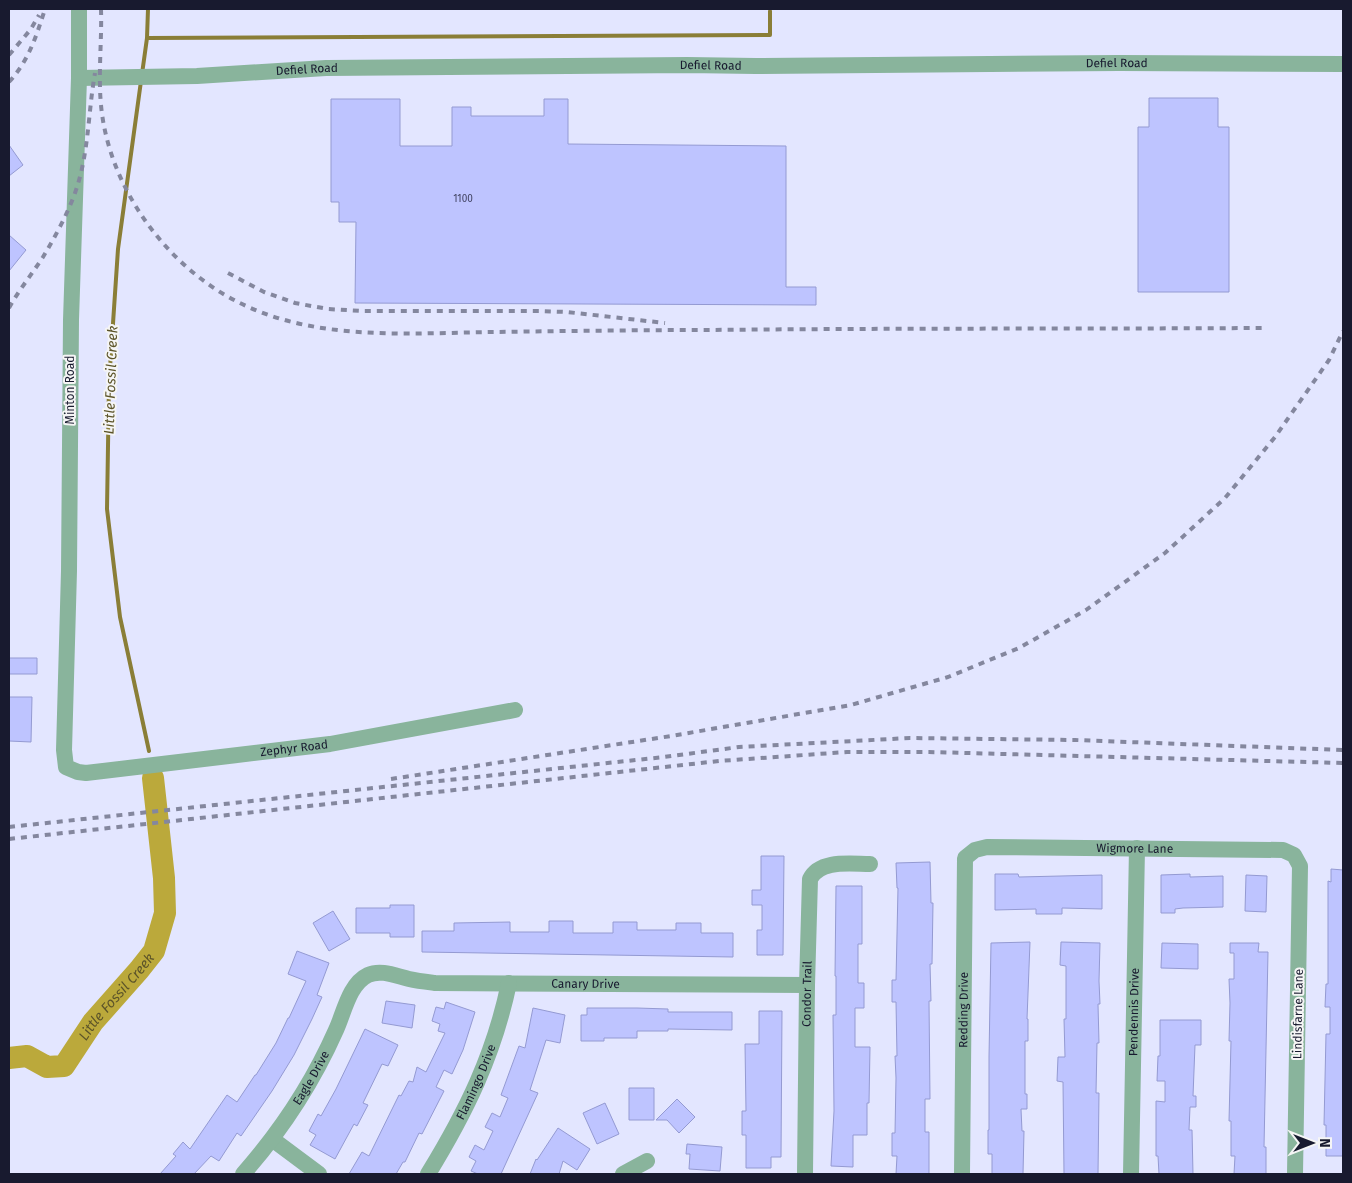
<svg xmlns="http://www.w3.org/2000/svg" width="1352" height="1183" font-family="'Fira Sans',sans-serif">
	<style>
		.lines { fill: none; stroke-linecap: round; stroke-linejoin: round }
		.stream { stroke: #8a7e37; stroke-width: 4 }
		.river { stroke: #bba93b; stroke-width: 22 }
		.building { fill: #bec4ff; stroke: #949ad2 }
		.minor { stroke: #89b49c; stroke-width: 16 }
		.rail { stroke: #84879e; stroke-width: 4; stroke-dasharray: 6 6; stroke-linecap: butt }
		.labels { text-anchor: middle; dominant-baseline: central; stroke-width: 4; stroke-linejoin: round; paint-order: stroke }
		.number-label { font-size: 10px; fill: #424463 }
		.street-label { font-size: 12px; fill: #181a2f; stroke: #f5f5f5 }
		.water-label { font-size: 14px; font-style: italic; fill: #5c5429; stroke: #f5f5f5 }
	</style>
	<rect width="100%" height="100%" fill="#e3e6ff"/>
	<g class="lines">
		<!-- stream -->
		<path class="stream" d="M147,38L770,35V11
			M142,74L147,38L148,9
			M141,81L118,249L109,383L107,509L120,617L149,751"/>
		<!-- river -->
		<path class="river" id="s1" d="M9,1058L27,1056L47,1067L64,1066L93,1022L139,970L154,951L165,913L164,878L153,778"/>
	</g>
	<!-- building -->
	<path class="building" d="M1149,98H1218V127H1229V292H1138V127H1149Z
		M331,99H400V146H452V107H471V116H544V99H568V144L786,146V287H816V305L355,303L356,222H339V202H331Z
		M9,145L23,165L9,176Z
		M9,235L26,250L9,271Z
		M9,658H37V674H9Z
		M9,697H32L31,742L9,741Z
		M761,856H784L783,955H757V930H762V905H752V890H761Z
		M930,862L931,903H933L932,964H930L931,1001H929L930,1099H925V1132H929V1174H896L897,1156H892V1133H895L896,1078L895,1056H897L896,1002H892V980H896L898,888H897L896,863Z
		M1331,869L1343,870V1156H1326V1125H1324L1326,1034H1330V1007H1325L1326,984H1328V881L1331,882Z
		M995,874H1018L1019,877L1102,875V909L1062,908V914H1036V909L995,910Z
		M1190,874V877L1223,876V907L1183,908L1175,909V913H1161V875Z
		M1246,875L1267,876L1266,912L1245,911Z
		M836,886H862V944H858V983H864V1008H855V1047H870L869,1103H867V1135H853V1167L831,1166L834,1111L833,1015H836V976H835Z
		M390,905H414V937H390V933H356V908H390Z
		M333,911L350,939L329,951L313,923Z
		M549,921H573V933H613V922H637V930H676V923H701V933H733V957L422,952V931H454V923L510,922V932H549Z
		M1030,942L1027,1019H1028V1041H1025V1094H1027V1109H1021L1022,1131H1024L1023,1174H992V1154H988V1130H989V1057L991,943Z
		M1061,942L1100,943L1099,981L1100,1004H1098L1099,1043H1097L1096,1093H1099L1098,1174H1064L1063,1082L1057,1081L1058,1057H1065L1064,1019H1066V966L1060,965Z
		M1162,943L1198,944V969L1161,968Z
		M1230,943H1259L1258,952H1268L1264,1147H1266V1174H1234L1235,1156H1231V1121H1229L1231,1041H1229L1230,1003L1229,979H1234V953H1230Z
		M297,951L329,963L317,995L322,997L312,1019L294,1055L272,1091L241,1136L237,1133L219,1161L211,1156L194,1174H160L176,1156L173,1154L183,1142L190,1149L227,1095L237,1102L255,1075H256L276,1043L288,1018H289L306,981L288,974Z
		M386,1001L415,1005L412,1028L382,1023Z
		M446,1002L475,1012L463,1050L452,1074L444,1070L436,1087L444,1091L422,1134L419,1133L405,1162H403L396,1174H349L362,1152L369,1156L399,1095L401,1096L409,1081L413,1082L417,1067L426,1072L445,1033L438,1031L440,1024L432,1021L436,1007L444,1009Z
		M533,1008L565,1015L560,1043L546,1040L530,1090L538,1093L501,1174H478L471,1171L476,1161L469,1157L475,1145L484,1150L493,1131L485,1127L492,1113L500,1117L508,1098L501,1095L519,1046L525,1048Z
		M587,1008H637L668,1009V1012H732V1030L668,1029V1031H637V1038H604V1041H581V1015H587Z
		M759,1011H782L781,1157H771V1168H746V1135H742V1111H746L745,1044H759Z
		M1160,1020H1201V1045H1195L1193,1096H1196V1107H1190L1189,1130H1192L1193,1174H1159L1158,1156H1156V1101L1165,1102V1081H1157L1158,1056H1160Z
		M365,1029L398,1045L388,1066L382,1064L363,1103L368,1105L357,1126L354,1124L335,1159L310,1145L316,1135L309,1131L318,1114L321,1116L336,1089Z
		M629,1088H654V1120H629Z
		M677,1099L695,1117L679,1133L667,1120H656Z
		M605,1103L619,1134L597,1144L583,1113Z
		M558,1128L590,1149L577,1170L563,1161L559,1174H530L536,1159L537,1160Z
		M687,1144L722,1147L720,1171L689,1169L690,1154H686Z"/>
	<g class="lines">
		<!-- minor -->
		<g class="minor">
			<path id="s2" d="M79,9V78L71,320L69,571L64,750L66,767L78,772L86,773L330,744L515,710"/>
			<path id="s3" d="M79,78L197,76L326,68L687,65L756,66L1119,63L1343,64"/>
			<path d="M272,1139L319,1174"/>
			<path id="s4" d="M243,1174C280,1132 313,1082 336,1030C344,1013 349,984 368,975C381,969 396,976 409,979C418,981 427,982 435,983L807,985"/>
			<path id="s5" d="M428,1174C466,1112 494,1055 509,983"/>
			<path d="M623,1174L647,1161"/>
			<path id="s6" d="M805,1174L807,985L810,879C820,859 851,864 870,864"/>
			<path id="s7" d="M962,1174L965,858L975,850L987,847L1283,850L1294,855L1300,866L1295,1174"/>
			<path id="s8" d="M1131,1174L1137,848"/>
		</g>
		<!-- rail -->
		<path class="rail" d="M101,9C102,41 98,73 101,105C108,182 159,256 225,295C307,343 404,333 495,332C566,331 638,330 709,330C893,328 1078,329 1262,328
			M9,55L31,29L39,15
			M9,82C29,60 36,37 45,9
			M228,273L264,292L295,303L328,309L363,311H539L567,312L665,323
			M9,308C19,290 32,274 43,257C55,237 67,215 75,193C89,154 88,112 95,73
			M391,779L671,736L851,705L948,677L1019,648L1086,610L1165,553L1225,498L1275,437L1329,360L1343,331
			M9,827L664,757L739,747L910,738L1075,740L1343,750
			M9,839L719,761L847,752H929L1343,763"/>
	</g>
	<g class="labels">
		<!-- number labels -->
		<g class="number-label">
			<text x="463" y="199">1100</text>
		</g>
		<!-- street labels -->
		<g class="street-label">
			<text stroke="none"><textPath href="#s3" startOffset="1038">Defiel Road</textPath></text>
			<text stroke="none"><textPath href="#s3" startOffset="632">Defiel Road</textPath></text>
			<text stroke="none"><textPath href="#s3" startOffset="228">Defiel Road</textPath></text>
			<text transform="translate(70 390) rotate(-90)">Minton Road</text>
			<text stroke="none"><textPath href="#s2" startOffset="989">Zephyr Road</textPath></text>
			<text stroke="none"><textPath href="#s7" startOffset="489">Wigmore Lane</textPath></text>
			<text stroke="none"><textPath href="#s4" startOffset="456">Canary Drive</textPath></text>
			<text stroke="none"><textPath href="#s6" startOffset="180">Condor Trail</textPath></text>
			<text stroke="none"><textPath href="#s7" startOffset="164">Redding Drive</textPath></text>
			<text stroke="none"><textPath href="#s8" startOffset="162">Pendennis Drive</textPath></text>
			<text transform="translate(1298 1014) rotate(-89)">Lindisfarne Lane</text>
			<text stroke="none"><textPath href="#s4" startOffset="118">Eagle Drive</textPath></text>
			<text stroke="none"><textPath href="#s5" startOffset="104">Flamingo Drive</textPath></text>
		</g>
		<!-- water labels -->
		<g class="water-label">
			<text transform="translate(111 380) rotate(-88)">Little Fossil Creek</text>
			<text stroke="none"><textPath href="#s1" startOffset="145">Little Fossil Creek</textPath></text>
		</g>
	</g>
	<!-- border -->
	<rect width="1352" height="1183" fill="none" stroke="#181a2f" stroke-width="20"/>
	<!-- north arrow -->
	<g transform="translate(1312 1143) rotate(90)" stroke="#f5f5f5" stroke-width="4" paint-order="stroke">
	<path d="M0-4L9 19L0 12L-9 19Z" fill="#181a2f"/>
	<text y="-8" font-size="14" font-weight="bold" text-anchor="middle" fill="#181a2f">N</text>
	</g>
</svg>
